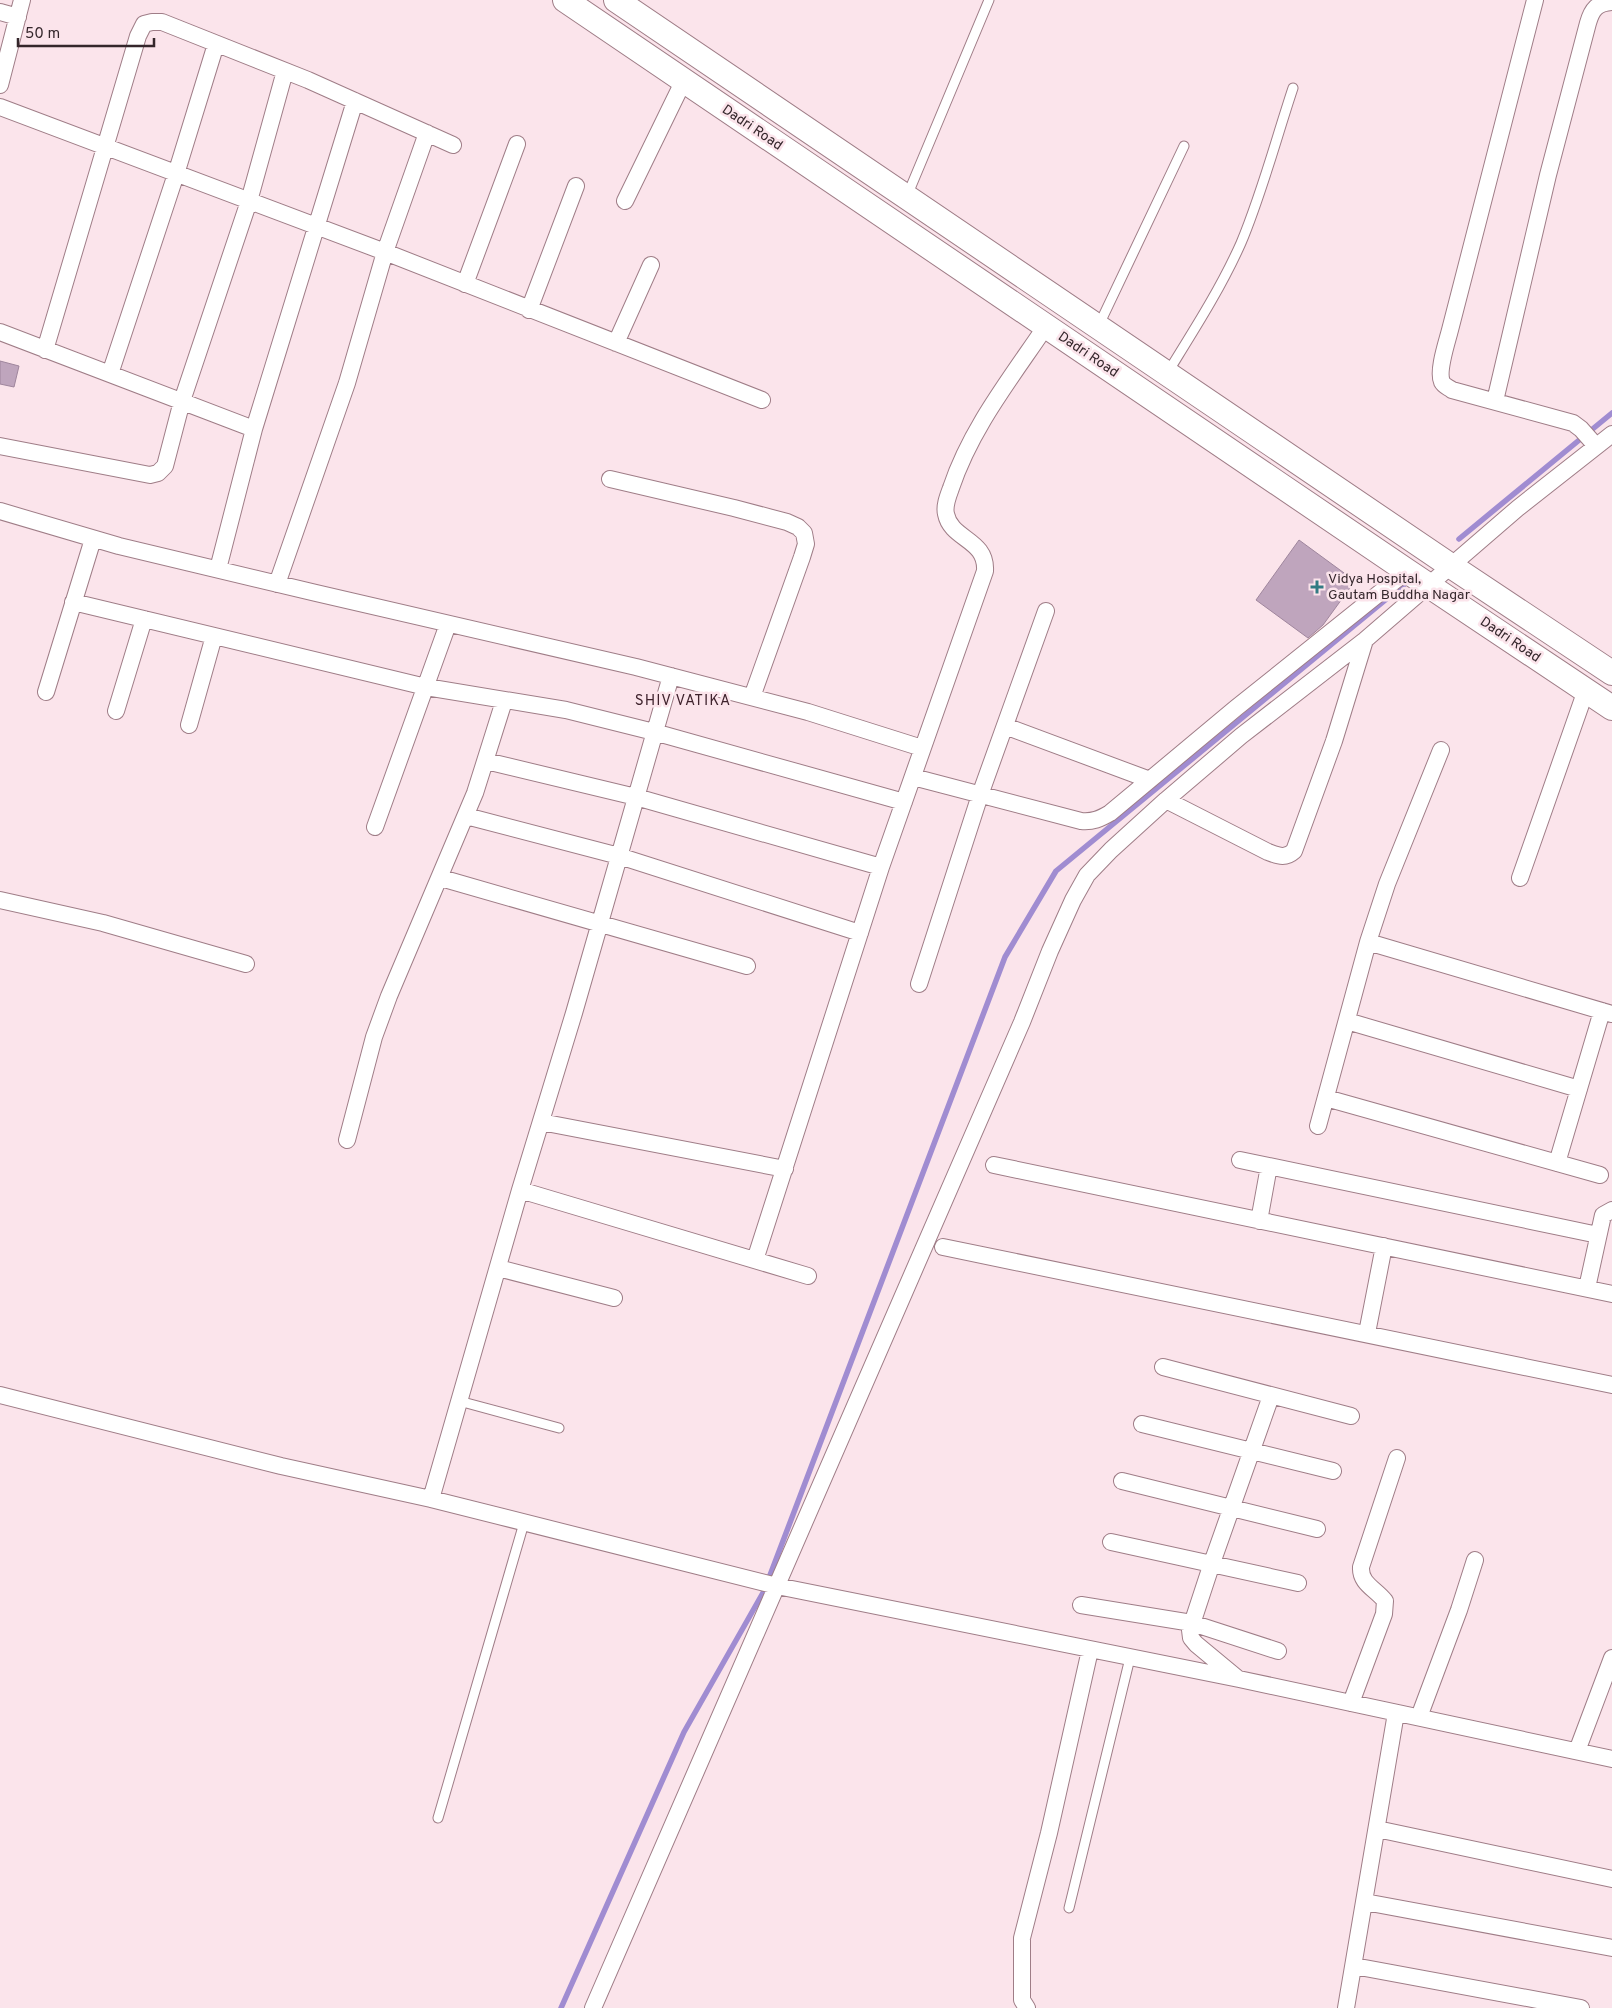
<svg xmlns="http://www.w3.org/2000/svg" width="1612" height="2008" font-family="Overpass,sans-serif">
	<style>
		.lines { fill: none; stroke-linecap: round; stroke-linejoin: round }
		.stream { stroke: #a08cd1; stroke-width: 5.5 }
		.building { fill: #bfa5bd; stroke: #9f869d }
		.lane-casing { stroke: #9f7d87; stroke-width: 11 }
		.street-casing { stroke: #9f7d87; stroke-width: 18 }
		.secondary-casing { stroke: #9f7d87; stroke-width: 26 }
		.lane { stroke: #fff; stroke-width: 9 }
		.street { stroke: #fff; stroke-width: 16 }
		.secondary { stroke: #fff; stroke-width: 24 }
		.poi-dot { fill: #327b83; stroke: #fbe4eb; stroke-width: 2 }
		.labels { text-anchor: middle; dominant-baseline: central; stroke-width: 5; stroke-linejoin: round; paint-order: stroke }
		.street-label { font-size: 14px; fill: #34262b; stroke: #fbe4eb }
		.poi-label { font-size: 14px; fill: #34262b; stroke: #fbe4eb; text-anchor: start }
		.neighbourhood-label { font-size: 15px; letter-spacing: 1px; fill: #3f232d; stroke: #fbe4eb }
	</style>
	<rect width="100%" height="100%" fill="#fbe4eb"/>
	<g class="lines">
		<!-- stream -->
		<path class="stream" d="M1459,539L1612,413
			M561,2008L684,1732L764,1591L1005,957L1056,871L1406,583"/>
	</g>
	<!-- building -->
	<path class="building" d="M0,361L19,366L14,387L0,384Z
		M1299,540L1355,581L1323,625L1308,638L1256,600Z"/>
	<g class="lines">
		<!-- lane casing -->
		<g class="lane-casing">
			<path id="lane" d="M907,196L989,0
				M1098,327L1184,146
				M1168,372C1194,330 1221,288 1241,243C1262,193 1276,139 1293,88
				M459,1401L559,1428
				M438,1818L524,1523
				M1069,1908L1130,1658"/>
		</g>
		<!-- street casing -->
		<g class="street-casing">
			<path id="street" d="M1535,0L1450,330C1447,342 1437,371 1442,382C1444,386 1448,387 1452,390L1573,423L1581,429L1596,446
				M0,12L18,17
				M0,85L22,0
				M0,107L385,252L762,400
				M625,201L683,82
				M465,284L517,144
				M529,310L576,186
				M0,332L254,429
				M616,343L651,265
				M45,350L138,36L144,24L152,22H162L308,80L453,145
				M110,374L176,174L216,44
				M1495,401L1548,175L1588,23C1592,9 1597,3 1612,2
				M0,446L150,475L158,473L165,466L182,401L249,201L285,71
				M610,479L734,508L787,522L798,527L804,533L806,544L802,557L752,697
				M0,511L119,546L316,593L636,667L808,712L922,748
				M218,569L254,429L355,101
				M277,584L347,383L385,252L427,133
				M73,602L426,687L566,710L654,732L904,802
				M46,692L93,539
				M116,711L144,619
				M189,725L214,636
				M1005,726L1150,780
				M486,761L636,797L881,867
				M913,777L1081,821C1093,822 1100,819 1110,813L1236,708L1407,571
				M1166,800L1268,852C1279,856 1285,859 1294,851L1334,741L1365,640
				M466,816L619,856L860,933
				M375,827L448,624
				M441,878L747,966
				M1520,878L1586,690
				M0,900L103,923L246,964
				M1368,942L1612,1014
				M919,984L980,795L1046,611
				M1347,1021L1579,1089
				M1326,1098L1600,1175
				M541,1122L785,1169
				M1318,1126L1368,942L1387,884L1441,750
				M347,1140L374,1037L389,996L475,793L504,701
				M1240,1160L1598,1235
				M1557,1163L1602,1011
				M994,1165L1612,1294
				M520,1190L808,1276
				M1259,1221L1269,1166
				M943,1247L1612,1385
				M755,1260L881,867L985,571C987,539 951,540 946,514C944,506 948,496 951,488C971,428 1011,378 1046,326
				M498,1268L614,1298
				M1587,1288L1603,1215L1612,1210
				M1367,1333L1384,1246
				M1163,1367L1351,1416
				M0,1395L281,1466L431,1499L777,1586L1239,1679L1612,1759
				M1142,1424L1333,1471
				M1122,1481L1317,1529
				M431,1499L520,1190L574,1013L671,676
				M1111,1542L1298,1583
				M1081,1605L1192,1623L1278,1651
				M1237,1678L1196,1644L1191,1638L1190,1630L1212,1563L1271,1396
				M1351,1703L1384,1614L1385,1601C1376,1589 1360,1584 1361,1567L1397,1458
				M1419,1717L1459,1610L1475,1560
				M1577,1751L1612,1658
				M1377,1829L1612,1879
				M1365,1902L1612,1948
				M1354,1966L1581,2008
				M593,2008L1022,1022L1050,951L1073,900L1087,875L1111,850L1166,800L1241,736L1365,640L1518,508L1612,434
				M1027,2008L1022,2000V1938L1049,1833L1090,1650
				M1346,2008L1396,1713"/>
		</g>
		<!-- secondary casing -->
		<g class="secondary-casing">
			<path id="secondary" d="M565,0L1407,571L1612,708
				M616,0L1451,566L1612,673"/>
		</g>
		<!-- lane -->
		<use href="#lane" class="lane"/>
		<!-- street -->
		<use href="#street" class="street"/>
		<!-- secondary -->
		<use href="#secondary" class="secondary"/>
	</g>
	<!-- markers -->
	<path class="poi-dot" d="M1314.5 579.5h5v5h5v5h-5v5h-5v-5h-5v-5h5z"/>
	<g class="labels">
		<!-- street labels -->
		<g class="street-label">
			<text transform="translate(752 128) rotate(34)">Dadri Road</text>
			<text transform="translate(1088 355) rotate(34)">Dadri Road</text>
			<text transform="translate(1510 640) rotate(34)">Dadri Road</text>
		</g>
		<!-- poi labels -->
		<g class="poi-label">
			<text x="1328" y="579">Vidya Hospital,<tspan x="1328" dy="16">Gautam Buddha Nagar</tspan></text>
		</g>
		<!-- neighbourhood labels -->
		<g class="neighbourhood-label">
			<text x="683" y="701">SHIV VATIKA</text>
		</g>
	</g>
	<!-- scale -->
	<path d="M18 38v8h136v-8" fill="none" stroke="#34262b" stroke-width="2.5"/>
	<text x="25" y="38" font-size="15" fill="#34262b" stroke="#fbe4eb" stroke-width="4" paint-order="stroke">50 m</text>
</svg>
